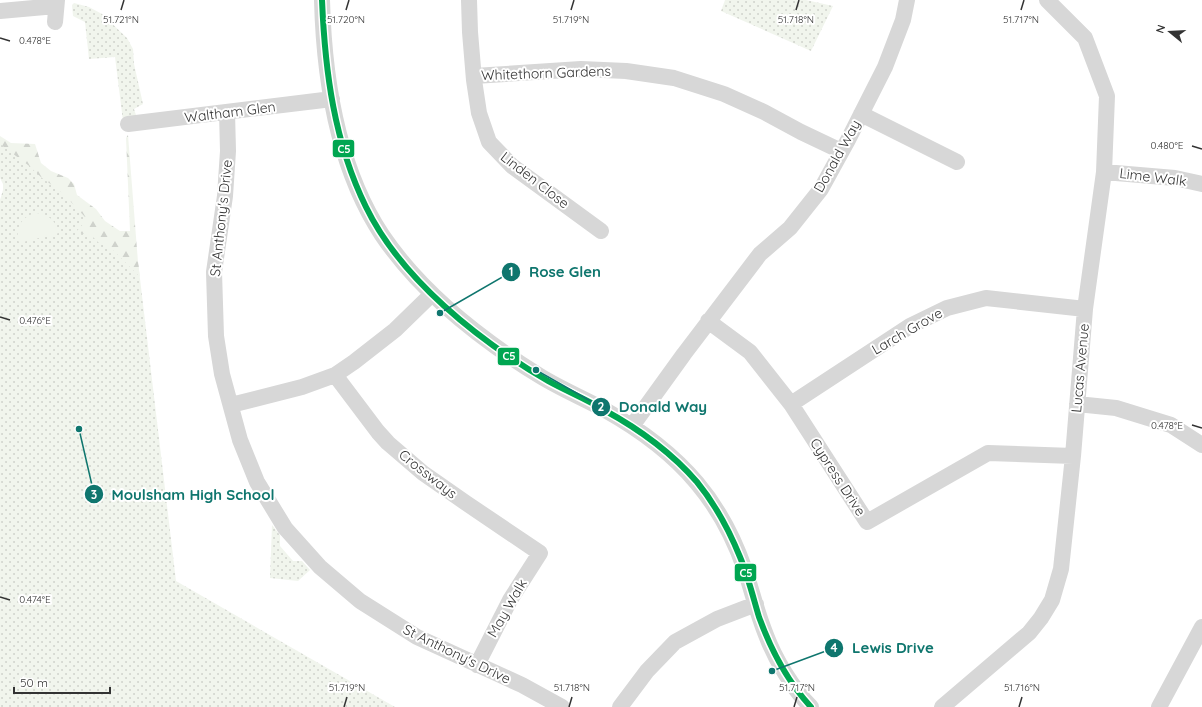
<svg xmlns="http://www.w3.org/2000/svg" width="1202" height="707" font-family="Quicksand,sans-serif">
	<style>
		.green { fill: url(#green-dots) }
		.forest { fill: url(#forest-firs) }
		.pitch { fill: #f1f5ed }
		.lines { fill: none; stroke-linecap: round; stroke-linejoin: round }
		.minor { stroke: #d7d7d7; stroke-width: 16 }
		.bus-1-casing { stroke: #fff; stroke-width: 9 }
		.bus-1 { stroke: #00a651; stroke-width: 6 }
		.ticks { fill: none; stroke: #333; stroke-width: 1.5 }
		.labels { text-anchor: middle; dominant-baseline: central; stroke-width: 4; stroke-linejoin: round; paint-order: stroke }
		.street-label { font-size: 14px; fill: #333; stroke: #fff }
		.ticks-label { font-size: 10px; text-anchor: middle; fill: #333; stroke: #fff; stroke-width: 4; stroke-linejoin: round; paint-order: stroke }
		.leader { fill: none; stroke: #0f766e; stroke-width: 1.5 }
		.callout-dot { fill: #0f766e; stroke: #fff; stroke-width: 1.5 }
		.mark-label { font-size: 12px; text-anchor: middle; font-weight: bold; fill: #fff }
		.callout-label { font-size: 15px; text-anchor: middle; font-weight: bold; fill: #0f766e; stroke: #fff; stroke-width: 4; stroke-linejoin: round; paint-order: stroke }
		.line-badge { stroke: #fff; stroke-width: 1.5 }
		.badge-label { font-size: 11px; text-anchor: middle; font-weight: bold; fill: #fff }
	</style>
	<defs>
		<pattern id="green-dots" width="8" height="8" patternUnits="userSpaceOnUse"><rect width="8" height="8" fill="#f1f5ed"/><path d="M2 2h.1M6 6h.1" fill="none" stroke="#cfd2cc" stroke-width="1.8" stroke-linecap="round"/></pattern>
		<pattern id="forest-firs" width="22" height="20" patternUnits="userSpaceOnUse"><rect width="22" height="20" fill="#f1f5ed"/><path d="M5 1l3.5 6h-7zM16 11l3.5 6h-7z" fill="#cfd2cc"/></pattern>
	</defs>
	<rect width="100%" height="100%" fill="#fff"/>
	<!-- green -->
	<path class="green" d="M725,0H806L833,6L811,51L721,11Z
		M74,3L89,7L102,14L127,38L133,49L134,64L143,104L134,109L136,115V118L123,121L115,57L89,59L85,22L73,16L72,5Z
		M0,139L92,212L138,262L176,581L395,707H0V200L3,190V184L0,178Z
		M272,525L280,535V546L293,561H302L310,570L298,581L270,578Z"/>
	<!-- forest -->
	<path class="forest" d="M128,135L138,262L140,277L114,251L99,243L92,236L76,232L84,223L85,217L71,202L59,190L42,178L28,165L0,144V136L11,143L35,144L41,163L51,171L68,178L74,184L77,195L96,209L105,221L120,231H130L126,138Z"/>
	<!-- pitch -->
	<path class="pitch" d="M34,213C47,213 56,220 59,233L19,243C15,228 20,219 34,213Z"/>
	<g class="lines">
		<!-- minor -->
		<path class="minor" d="M322,0C324,79 338,168 382,235C422,294 480,339 540,376C561,389 583,398 605,410C639,429 671,452 697,483C718,508 734,538 745,570C752,591 757,613 766,635C775,659 793,689 811,707
			M469,0L470,32L474,80L479,113L489,142L512,166L601,231
			M0,11L56,6
			M55,22L57,0
			M474,76L581,69L626,71L674,78L724,94L764,112L801,132L841,151
			M227,112L228,151L225,196L214,272L216,336L222,374L240,440L257,482L285,528L320,567L360,601L417,637L522,685L562,707
			M861,114L957,162
			M128,124L332,99
			M1104,172L1175,178L1202,184
			M708,321L750,352L791,404L867,522L988,453L1073,456
			M335,375L378,432L388,443L423,473L466,503L540,553L510,600L477,665
			M791,404L910,326L947,308L986,298L1085,309
			M1077,404L1116,408L1171,425L1202,445
			M231,405L302,387L335,375L354,362L395,330L432,294
			M632,426L684,354L760,254L790,228L821,189L848,140L885,67L903,20L907,0
			M620,707L647,671L675,642L717,619L756,604
			M942,707L1029,633L1041,618L1052,600L1061,569L1073,456L1085,309L1104,172L1107,96L1085,38L1047,0
			M1159,707L1202,627"/>
		<!-- bus-1 casing -->
		<g class="bus-1-casing">
			<path id="bus-1" d="M322,0C325,71 334,142 366,207C401,279 479,341 548,381C566,391 586,399 604,410C639,429 671,452 697,482C715,504 729,530 740,557C748,576 753,597 759,617C771,650 787,681 811,707"/>
		</g>
		<!-- bus-1 -->
		<use href="#bus-1" class="bus-1"/>
	</g>
	<!-- ticks -->
	<path class="ticks" d="M121,10L124,0M346,10L349,0M571,10L574,0M796,10L799,0M1021,10L1024,0M0,38L10,41M1192,146L1202,149M0,317L10,320M1192,425L1202,428M0,597L10,600M344,707L347,697M569,707L572,697M794,707L797,697M1019,707L1022,697"/>
	<g class="labels">
		<!-- street labels -->
		<g class="street-label">
			<text transform="translate(546 73) rotate(-2)">Whitethorn Gardens</text>
			<text transform="translate(230 112) rotate(-7)">Waltham Glen</text>
			<text transform="translate(837 156) rotate(-61)">Donald Way</text>
			<text transform="translate(1153 177) rotate(7)">Lime Walk</text>
			<text transform="translate(535 180) rotate(38)">Linden Close</text>
			<text transform="translate(221 218) rotate(-84)">St Anthony's Drive</text>
			<text transform="translate(907 331) rotate(-30)">Larch Grove</text>
			<text transform="translate(1080 368) rotate(-85)">Lucas Avenue</text>
			<text transform="translate(428 474) rotate(38)">Crossways</text>
			<text transform="translate(838 477) rotate(57)">Cypress Drive</text>
			<text transform="translate(507 608) rotate(-60)">May Walk</text>
			<text transform="translate(457 654) rotate(26)">St Anthony's Drive</text>
		</g>
	</g>
	<g class="ticks-label">
		<text x="121" y="23">51.721°N</text>
		<text x="346" y="23">51.720°N</text>
		<text x="571" y="23">51.719°N</text>
		<text x="796" y="23">51.718°N</text>
		<text x="1021" y="23">51.717°N</text>
		<text x="35" y="44">0.478°E</text>
		<text x="1167" y="149">0.480°E</text>
		<text x="35" y="324">0.476°E</text>
		<text x="1167" y="429">0.478°E</text>
		<text x="35" y="603">0.474°E</text>
		<text x="347" y="691">51.719°N</text>
		<text x="572" y="691">51.718°N</text>
		<text x="797" y="691">51.717°N</text>
		<text x="1022" y="691">51.716°N</text>
	</g>
	<!-- callouts -->
	<path class="leader" d="M440 313L511 272M536 370L601 407M79 429L94 494M772 671L834 648"/>
	<g class="callout-dot">
		<circle cx="440" cy="313" r="4"/>
		<circle cx="536" cy="370" r="4"/>
		<circle cx="79" cy="429" r="4"/>
		<circle cx="772" cy="671" r="4"/>
		<circle cx="511" cy="272" r="10"/>
		<circle cx="601" cy="407" r="10"/>
		<circle cx="94" cy="494" r="10"/>
		<circle cx="834" cy="648" r="10"/>
	</g>
	<g class="mark-label">
		<text x="511" y="276">1</text>
		<text x="601" y="411">2</text>
		<text x="94" y="499">3</text>
		<text x="834" y="652">4</text>
	</g>
	<g class="callout-label">
		<text x="565" y="277">Rose Glen</text>
		<text x="663" y="412">Donald Way</text>
		<text x="193" y="500">Moulsham High School</text>
		<text x="893" y="653">Lewis Drive</text>
	</g>
	<g class="line-badge">
		<rect x="332" y="139" width="23" height="19" rx="4" fill="#00a651"/>
		<rect x="497" y="347" width="23" height="19" rx="4" fill="#00a651"/>
		<rect x="734" y="563" width="23" height="19" rx="4" fill="#00a651"/>
	</g>
	<g class="badge-label">
		<text x="344" y="153">C5</text>
		<text x="509" y="360">C5</text>
		<text x="746" y="577">C5</text>
	</g>
	<!-- north arrow -->
	<g transform="translate(1170 32) rotate(288)" stroke="#ffffff" stroke-width="3" paint-order="stroke">
	<path d="M0-3L7 15L0 10L-7 15Z" fill="#333333"/>
	<text y="-6" font-size="11" font-weight="bold" text-anchor="middle" fill="#333333">N</text>
	</g>
	<!-- scale -->
	<path d="M14 687v6h96v-6" fill="none" stroke="#333333" stroke-width="2"/>
	<text x="20" y="687" font-size="12" fill="#333333" stroke="#ffffff" stroke-width="3" paint-order="stroke">50 m</text>
</svg>
